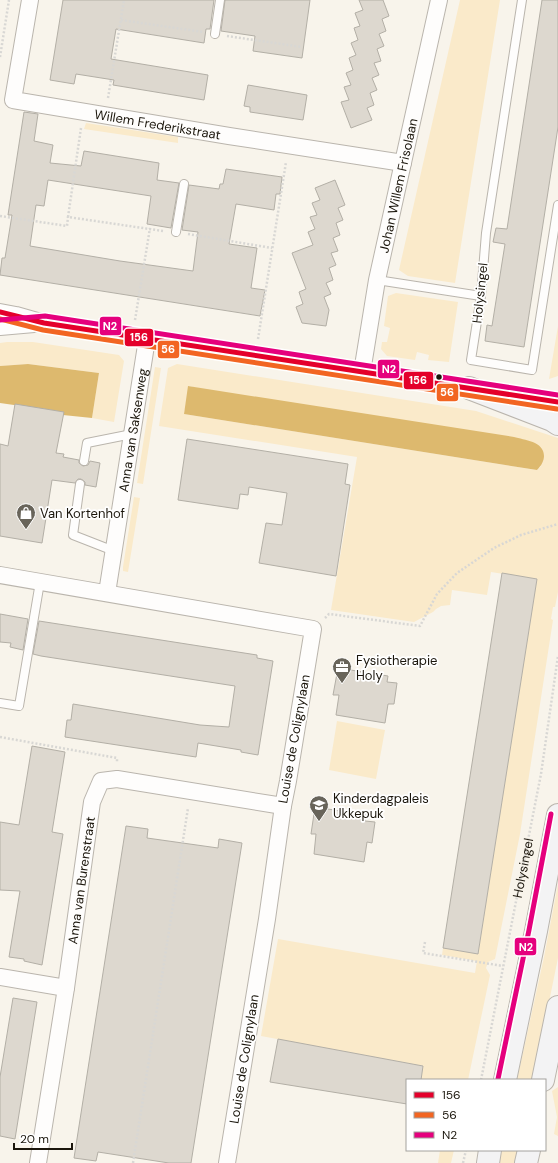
<svg xmlns="http://www.w3.org/2000/svg" width="558" height="1163" font-family="'DM Sans',sans-serif">
	<style>
		.green { fill: #faeaca; fill-rule: evenodd }
		.water { fill: #ddb96e }
		.building { fill: #ddd8cf; stroke: #b3afa6 }
		.lines { fill: none; stroke-linecap: round; stroke-linejoin: round }
		.lane-casing { stroke: #bab5ad; stroke-width: 10 }
		.street-casing { stroke: #bab5ad; stroke-width: 18 }
		.secondary-casing { stroke: #bab5ad; stroke-width: 24 }
		.path { stroke: #d8d7d4; stroke-width: 2.5; stroke-dasharray: 2 2; stroke-linecap: butt }
		.lane { stroke: #fefdfc; stroke-width: 8 }
		.street { stroke: #fefdfc; stroke-width: 16 }
		.secondary { stroke: #f3f3f4; stroke-width: 22 }
		.bus-1-casing { stroke: #fff; stroke-width: 8 }
		.bus-2-casing { stroke: #fff; stroke-width: 8 }
		.bus-3-casing { stroke: #fff; stroke-width: 8 }
		.bus-1 { stroke: #e4002b; stroke-width: 5 }
		.bus-2 { stroke: #f26522; stroke-width: 5 }
		.bus-3 { stroke: #e5007d; stroke-width: 5 }
		.bus-dot { fill: #1b160c; stroke: #fff; stroke-width: 1.5 }
		.labels { text-anchor: middle; dominant-baseline: central; stroke-width: 3.5; stroke-linejoin: round; paint-order: stroke }
		.street-label { font-size: 13px; fill: #1b160c; stroke: #fff }
		.poi-label { font-size: 13px; fill: #1b160c; stroke: #fff; text-anchor: start }
		.line-badge { stroke: #fff; stroke-width: 1.5 }
		.badge-label { font-size: 11px; text-anchor: middle; font-weight: bold; fill: #fff }
	</style>
	<rect width="100%" height="100%" fill="#f8f4eb"/>
	<!-- green -->
	<path class="green" d="M460,0H500L455,283L408,276L399,270Z
		M86,123L178,137V143L84,129Z
		M396,293L458,302L449,362L428,360L429,355L417,352L415,360L387,356L381,349L382,342H387L390,328L384,326L388,296Z
		M558,326V376L549,379Z
		M7,342H33L119,355L124,361L114,422L92,418L99,373L28,364L0,366V343Z
		M177,364L476,411L558,438V592L555,607H553L551,619L553,620L520,834L495,959L488,962L486,968L490,975L468,1080H421L423,1066L261,1036L278,939L475,973L477,961L442,955L443,948L478,954L537,579L491,572L487,595L452,590L450,605L441,606L436,609L433,612L414,622L331,610L357,457L159,426L168,368ZM189,386L541,466L537,470L184,414Z
		M155,367L161,368L143,484L137,483Z
		M134,497L140,498L128,572L123,571V567Z
		M337,721L385,730L376,779L329,770Z
		M558,884V958L533,1080H517L544,957Z
		M558,1087V1136L554,1134L557,1117L552,1091Z
		M440,1150H454L451,1163H438Z
		M502,1150H519L516,1163H499Z"/>
	<!-- water -->
	<path class="water" d="M28,364L99,373L92,418L63,415V412L0,403V366Z
		M188,386L514,437C524,440 544,441 544,456C544,461 541,466 537,470L184,414Z"/>
	<!-- building -->
	<path class="building" d="M63,0H214L210,29H206L204,43L116,29L111,59L208,75L204,100L113,85L114,80L76,74L74,84L50,80Z
		M225,0H310L302,58L253,51L255,36L221,31Z
		M359,0H383L389,16L382,19L386,31L379,34L384,46L377,49L381,61L374,63L379,75L372,78L377,90L370,93L374,105L367,108L372,120L351,128L341,102L349,100L344,87L351,85L346,73L353,70L349,58L356,55L351,43L358,40L354,28L360,26L355,13L363,10Z
		M542,0H558V127L524,347L485,341L487,325L492,326L505,244L493,242L496,228L507,229Z
		M248,85L307,95L303,120L250,112V107L244,106Z
		M24,112L38,114L34,141L53,145L50,163L81,166L84,151L103,154L159,163L157,180L179,183L171,228L147,224L151,196L48,180L44,206L36,205L30,246L120,261L193,271L198,232L182,230L189,185L219,189L220,184H223L226,169L282,177L280,194H276L274,210L236,204L229,244L257,248L251,288L265,290L260,316L0,275L2,258H5L12,215H8Z
		M335,180L345,205L338,208L343,220L336,223L340,235L333,238L338,251L331,253L336,265L329,268L333,280L326,283L331,294L324,297L329,310L326,326L302,323L296,307L303,304L299,292L306,289L292,253L313,245L308,232L315,229L310,217L317,215L312,203L320,200L315,188Z
		M15,404L64,412L56,453L64,454L63,457L79,460V463L83,466L88,465L90,461L100,463L96,487L85,485V482L81,479H78L75,483L52,480L42,543L0,536V444L8,446Z
		M187,439L348,464L345,484L350,485L336,576L259,563L266,523L282,525L287,493L249,487L248,495L240,494L238,509L178,500Z
		M502,573L537,579L478,954L443,948Z
		M0,614L28,619L23,650L10,647L11,643L0,642Z
		M39,621L257,655V658L273,661L258,755L241,752V750L198,743L196,757L65,737L67,720H71L73,704L200,725L229,727L235,686L41,656L33,654Z
		M338,668L388,676L387,682L397,683L394,704H388L385,723L336,715L339,695H333Z
		M32,746L65,752L52,832L63,834L42,965L24,961V959L9,957L20,891L0,890V822L19,825Z
		M315,807L366,815L365,821L375,822L372,843L367,842L364,862L314,854L316,834H311Z
		M126,826L148,829L147,838L218,848L219,839L242,843L191,1163H169L98,1152L96,1161L74,1158Z
		M13,998L37,1002L15,1139L0,1136V1077Z
		M278,1039L423,1066L421,1080H407V1104L270,1082Z"/>
	<g class="lines">
		<!-- lane casing -->
		<g class="lane-casing">
			<path id="lane" d="M522,0L486,233L481,296L471,360L532,370L558,205
				M215,34L220,0
				M176,232L184,184
				M377,280L481,296
				M84,461L87,443L132,434
				M80,484L73,535L114,551
				M0,703L19,706L40,582"/>
		</g>
		<!-- street casing -->
		<g class="street-casing">
			<g id="street">
				<path id="s2" d="M30,0L13,100L229,136L403,163"/>
				<path d="M0,312L16,315L44,323L558,402"/>
				<path d="M0,327L34,324"/>
				<path id="s3" d="M362,372L377,280L439,0"/>
				<path d="M0,575L313,629L288,781L283,806L267,919L227,1163"/>
				<path id="s4" d="M107,593L147,339"/>
				<path d="M0,977L66,988"/>
				<path id="s5" d="M38,1163L66,988L92,802L101,781L117,779L283,806"/>
			</g>
		</g>
		<!-- secondary casing -->
		<g class="secondary-casing">
			<path id="secondary" d="M469,388L552,420L558,424
				M505,1080L536,931L558,815
				M543,1080L558,1007
				M488,1163L490,1150
				M526,1163L529,1150"/>
		</g>
		<!-- path -->
		<g class="path">
			<path d="M121,20L203,32"/>
			<path d="M227,36L302,47"/>
			<path d="M0,57L9,0"/>
			<path d="M108,98L124,0"/>
			<path d="M81,128L68,217L163,231"/>
			<path d="M0,216L67,226L68,217"/>
			<path d="M188,234L272,248"/>
			<path d="M135,320L150,228"/>
			<path d="M258,339L286,162"/>
			<path d="M325,618L329,614L420,626L437,594L457,573L494,548L521,535L558,524"/>
			<path d="M0,737L117,758V763"/>
			<path d="M425,942L423,953L503,966"/>
			<path id="s1" d="M481,1080L541,774L558,656"/>
			<path d="M133,1163L188,808"/>
			<path d="M463,1163L466,1150"/>
		</g>
		<!-- lane -->
		<use href="#lane" class="lane"/>
		<!-- street -->
		<use href="#street" class="street"/>
		<!-- secondary -->
		<use href="#secondary" class="secondary"/>
		<!-- bus-1 casing -->
		<g class="bus-1-casing">
			<path id="bus-1" d="M0,312L44,323L558,402"/>
		</g>
		<!-- bus-2 casing -->
		<g class="bus-2-casing">
			<path id="bus-2" d="M0,319L43,330L557,409"/>
		</g>
		<!-- bus-3 casing -->
		<g class="bus-3-casing">
			<path id="bus-3" d="M0,320L45,316L558,395
				M498,1079L529,930L551,814"/>
		</g>
		<!-- bus-1 -->
		<use href="#bus-1" class="bus-1"/>
		<!-- bus-2 -->
		<use href="#bus-2" class="bus-2"/>
		<!-- bus-3 -->
		<use href="#bus-3" class="bus-3"/>
	</g>
	<!-- icons -->
	<defs>
		<g id="shop-pin" transform="scale(1)"><path d="M0 17L-7.5 6A9.5 9.5 0 1 1 7.5 6Z" fill="#68645a" stroke="#fff"/><path d="M-5-2.5h2.3a2.7 3.5 0 0 1 5.4 0H5L5.5 6h-11ZM-1.5-2.5h3a1.5 2.3 0 0 0-3 0Z" fill="#fff"/></g>
		<g id="office-pin" transform="scale(1)"><path d="M0 17L-7.5 6A9.5 9.5 0 1 1 7.5 6Z" fill="#68645a" stroke="#fff"/><path d="M-6-3h4V-5.5h4V-3h4V5H-6ZM-1-4.5V-3h2v-1.5ZM-6 0V1H6V0Z" fill="#fff"/></g>
		<g id="school-pin" transform="scale(1)"><path d="M0 17L-7.5 6A9.5 9.5 0 1 1 7.5 6Z" fill="#68645a" stroke="#fff"/><path d="M0-5L7-2L0 1L-7-2ZM-4 1L0 2.5L4 1V4Q0 6-4 4Z" fill="#fff"/></g>
	</defs>
	<g fill-rule="evenodd">
		<use href="#shop-pin" x="26" y="513"/>
		<use href="#office-pin" x="342" y="667"/>
		<use href="#school-pin" x="319" y="805"/>
	</g>
	<!-- markers -->
	<circle class="bus-dot" cx="439" cy="377" r="3.5"/>
	<g class="labels">
		<!-- street labels -->
		<g class="street-label">
			<text stroke="none"><textPath href="#s2" startOffset="248">Willem Frederikstraat</textPath></text>
			<text stroke="none"><textPath href="#s3" startOffset="190">Johan Willem Frisolaan</textPath></text>
			<text transform="translate(480 293) rotate(-84)">Holysingel</text>
			<text stroke="none"><textPath href="#s4" startOffset="165">Anna van Saksenweg</textPath></text>
			<text transform="translate(294 739) rotate(-80)">Louise de Colignylaan</text>
			<text stroke="none"><textPath href="#s1" startOffset="216">Holysingel</textPath></text>
			<text stroke="none"><textPath href="#s5" startOffset="286">Anna van Burenstraat</textPath></text>
			<text transform="translate(244 1059) rotate(-81)">Louise de Colignylaan</text>
		</g>
		<!-- poi labels -->
		<g class="poi-label">
			<text x="40" y="513">Van Kortenhof</text>
			<text x="356" y="660">Fysiotherapie<tspan x="356" dy="15">Holy</tspan></text>
			<text x="333" y="798">Kinderdagpaleis<tspan x="333" dy="15">Ukkepuk</tspan></text>
		</g>
	</g>
	<g class="line-badge">
		<rect x="99" y="316" width="23" height="20" rx="4" fill="#e5007d"/>
		<rect x="124" y="328" width="30" height="19" rx="4" fill="#e4002b"/>
		<rect x="157" y="340" width="23" height="19" rx="4" fill="#f26522"/>
		<rect x="377" y="359" width="23" height="20" rx="4" fill="#e5007d"/>
		<rect x="403" y="371" width="31" height="19" rx="4" fill="#e4002b"/>
		<rect x="436" y="383" width="23" height="19" rx="4" fill="#f26522"/>
		<rect x="514" y="937" width="23" height="19" rx="4" fill="#e5007d"/>
	</g>
	<g class="badge-label">
		<text x="110" y="330">N2</text>
		<text x="139" y="341">156</text>
		<text x="168" y="353">56</text>
		<text x="389" y="373">N2</text>
		<text x="418" y="384">156</text>
		<text x="447" y="396">56</text>
		<text x="526" y="951">N2</text>
	</g>
	<!-- legend -->
	<rect x="406" y="1079" width="140" height="72" fill="#ffffff" stroke="#a4a29e"/>
	<rect x="414" y="1092" width="20" height="6" fill="#e4002b" stroke="#a4a29e"/>
	<text x="442" y="1099" font-size="12" fill="#1b160c">156</text>
	<rect x="414" y="1112" width="20" height="6" fill="#f26522" stroke="#a4a29e"/>
	<text x="442" y="1119" font-size="12" fill="#1b160c">56</text>
	<rect x="414" y="1132" width="20" height="6" fill="#e5007d" stroke="#a4a29e"/>
	<text x="442" y="1139" font-size="12" fill="#1b160c">N2</text>
	<!-- scale -->
	<path d="M14 1143v6h58v-6" fill="none" stroke="#1b160c" stroke-width="2"/>
	<text x="20" y="1143" font-size="12" fill="#1b160c" stroke="#ffffff" stroke-width="3" paint-order="stroke">20 m</text>
</svg>
